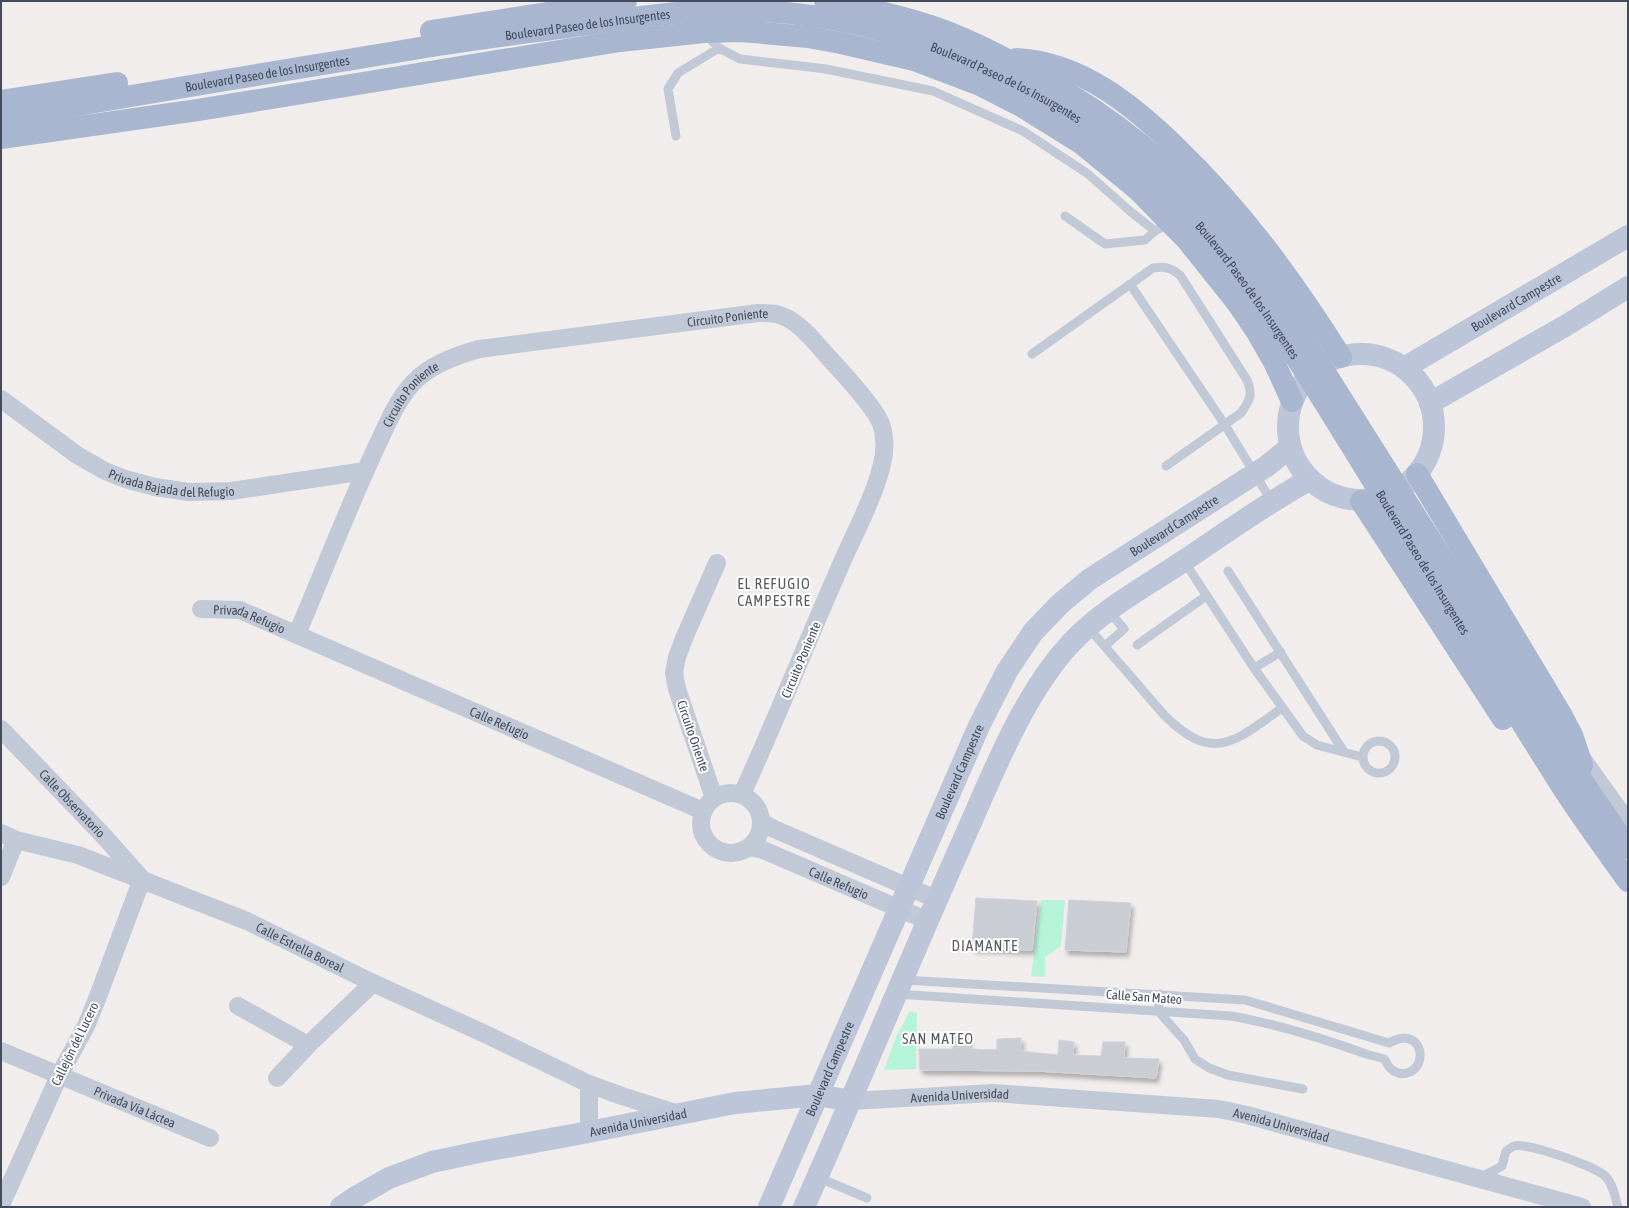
<svg xmlns="http://www.w3.org/2000/svg" width="1629" height="1208" font-family="'Asap Condensed',sans-serif">
	<style>
		.green { fill: #b5f4d8 }
		.building { fill: #cbcdd5; stroke: #d0d1d9; filter: url(#shadow) }
		.lines { fill: none; stroke-linecap: round; stroke-linejoin: round }
		.lane { stroke: #c1c9d6; stroke-width: 9 }
		.street { stroke: #c1c9d6; stroke-width: 18 }
		.secondary { stroke: #bdc5d9; stroke-width: 22 }
		.primary { stroke: #a9b6d0; stroke-width: 22 }
		.labels { text-anchor: middle; dominant-baseline: central; stroke-width: 4; stroke-linejoin: round; paint-order: stroke }
		.street-label { font-size: 13px; fill: #434c5c; stroke: #fff }
		.quarter-label { font-size: 15px; letter-spacing: 1px; fill: #595b63; stroke: #fff }
	</style>
	<defs>
		<filter id="shadow"><feDropShadow dx="2.5" dy="4.5" stdDeviation="2" flood-color="#0004"/></filter>
	</defs>
	<rect width="100%" height="100%" fill="#f0edec"/>
	<!-- green -->
	<path class="green" d="M1041,900H1065L1061,946L1045,957V977L1031,976Z
		M910,1011L917,1013L916,1069L884,1070L896,1037Z"/>
	<!-- building -->
	<path class="building" d="M976,898L1037,901L1032,950L972,948Z
		M1069,900L1131,903L1126,952L1065,950Z
		M968,1036L969,1049L997,1050V1039L1021,1038V1051L1058,1055L1059,1040L1074,1042L1073,1055L1101,1056L1103,1042H1125L1124,1058L1159,1059L1156,1078L1036,1071L920,1070L919,1049H953L952,1037Z"/>
	<g class="lines">
		<!-- lane -->
		<path class="lane" d="M706,35L719,48L740,59L826,69L933,91L1023,131L1088,174L1131,212L1155,231L1170,223
			M676,136L668,89L678,73L719,48
			M1065,216L1105,244L1145,240L1155,231
			M1130,284L1225,425L1272,502
			M1032,354L1153,268C1165,266 1171,268 1180,275L1247,380C1253,395 1250,400 1241,413L1166,466
			M1184,561L1254,668L1303,736L1317,745L1362,757
			M1228,571L1344,752
			M1088,627L1165,716C1214,764 1235,741 1282,708
			M1137,645L1206,596
			M1105,646L1124,629L1108,610
			M1254,668L1281,652
			M1363 757a16 16 0 1 1 32 0a16 16 0 1 1-32 0Z
			M896,994L1231,1016C1277,1024 1322,1038 1366,1054C1370,1055 1382,1058 1384,1059C1387,1062 1387,1066 1391,1069C1396,1073 1401,1075 1407,1073C1430,1067 1422,1024 1389,1043L1245,1000L904,980
			M1160,994L1158,1011L1184,1040L1195,1059L1209,1068L1228,1075L1303,1089
			M817,1177L867,1198
			M1479,1178L1502,1166L1506,1151C1508,1150 1511,1147 1514,1146C1526,1142 1595,1166 1605,1176C1613,1183 1615,1197 1618,1207"/>
		<!-- street -->
		<g class="street">
			<path id="s1" d="M1,399L77,455L105,471L125,479L155,487L189,492L231,491L365,471"/>
			<path id="s2" d="M201,609L240,610L703,811"/>
			<path id="s3" d="M297,634C323,573 347,510 375,450C386,427 395,403 412,384C429,365 455,356 479,349L758,313C764,313 770,313 776,314C799,319 816,344 831,360C843,373 876,409 881,424C883,429 884,434 884,439C889,472 852,537 839,569C806,644 776,720 742,794"/>
			<path id="s4" d="M1,729L101,833L142,879L97,999L86,1026L59,1076L1,1205"/>
			<path d="M1579,754L1616,806L1628,821"/>
			<circle cx="731" cy="823" r="30"/>
			<path d="M714,798L677,689L674,673L677,657L685,636L717,563"/>
			<path d="M761,822L774,829L936,899"/>
			<path id="s5" d="M1,833L16,840L78,855L247,921L373,983L483,1033L589,1084L622,1096L679,1114"/>
			<path id="s6" d="M749,847L763,850L928,921"/>
			<path d="M1,877L16,840"/>
			<path d="M238,1006L308,1045"/>
			<path id="s7" d="M1,1051L210,1138"/>
			<path d="M277,1078L308,1045L373,983"/>
			<path d="M589,1084V1132"/>
			<path id="s8" d="M851,1101L993,1093L1219,1109L1247,1115L1582,1207"/>
		</g>
		<!-- secondary -->
		<g class="secondary">
			<circle cx="1361" cy="427" r="73"/>
			<path id="s9" d="M1404,368L1628,236"/>
			<path d="M1430,403L1565,326L1628,287"/>
			<path id="s10" d="M341,1207L354,1198L389,1178L432,1162L479,1152L589,1132L735,1103L818,1095L851,1101"/>
			<path id="s11" d="M769,1207L979,726L1007,671L1033,632L1061,603L1090,579L1267,466L1290,447"/>
			<path d="M804,1207C859,1084 910,959 965,836C993,773 1024,693 1071,643C1103,609 1143,588 1182,562C1224,534 1265,504 1309,480"/>
		</g>
		<!-- primary -->
		<g class="primary">
			<path d="M825,1C866,8 907,17 945,31C971,41 995,53 1019,66C1090,103 1147,143 1202,202C1235,238 1263,277 1290,317L1587,788L1628,848"/>
			<path d="M431,31L626,1"/>
			<path d="M1016,59C1081,62 1134,106 1179,150C1243,212 1293,281 1341,357"/>
			<path d="M1,101L117,83"/>
			<path id="s12" d="M1,118C137,95 272,72 408,50C466,40 524,33 581,25C626,19 670,12 715,10C794,9 873,22 947,52C966,59 984,69 1003,77C1031,91 1059,105 1084,122C1138,159 1186,205 1226,257C1280,327 1326,405 1373,481C1436,583 1498,686 1563,788C1583,819 1606,850 1628,881"/>
			<path d="M1,138L198,110L620,41L704,32L741,31L808,37L841,43L914,60L980,85L1021,106L1082,144L1138,190L1187,240L1238,304L1257,332L1274,362L1292,401"/>
			<path d="M1417,474L1562,716L1572,735L1582,765"/>
			<path d="M1361,501L1503,719"/>
		</g>
	</g>
	<g class="labels">
		<!-- street labels -->
		<g class="street-label">
			<text stroke="none"><textPath href="#s12" startOffset="594">Boulevard Paseo de los Insurgentes</textPath></text>
			<text stroke="none"><textPath href="#s12" startOffset="270">Boulevard Paseo de los Insurgentes</textPath></text>
			<text stroke="none"><textPath href="#s12" startOffset="1026">Boulevard Paseo de los Insurgentes</textPath></text>
			<text stroke="none"><textPath href="#s12" startOffset="1350">Boulevard Paseo de los Insurgentes</textPath></text>
			<text stroke="none"><textPath href="#s9" startOffset="130">Boulevard Campestre</textPath></text>
			<text stroke="none"><textPath href="#s3" startOffset="603">Circuito Poniente</textPath></text>
			<text stroke="none"><textPath href="#s3" startOffset="267">Circuito Poniente</textPath></text>
			<text stroke="none"><textPath href="#s1" startOffset="195">Privada Bajada del Refugio</textPath></text>
			<text stroke="none"><textPath href="#s11" startOffset="811">Boulevard Campestre</textPath></text>
			<text stroke="none"><textPath href="#s12" startOffset="1674">Boulevard Paseo de los Insurgentes</textPath></text>
			<text stroke="none"><textPath href="#s2" startOffset="50">Privada Refugio</textPath></text>
			<text transform="translate(801 660) rotate(-67)">Circuito Poniente</text>
			<text stroke="none"><textPath href="#s2" startOffset="322">Calle Refugio</textPath></text>
			<text transform="translate(693 736) rotate(71)">Circuito Oriente</text>
			<text stroke="none"><textPath href="#s11" startOffset="475">Boulevard Campestre</textPath></text>
			<text stroke="none"><textPath href="#s4" startOffset="103">Calle Observatorio</textPath></text>
			<text stroke="none"><textPath href="#s6" startOffset="97">Calle Refugio</textPath></text>
			<text stroke="none"><textPath href="#s5" startOffset="321">Calle Estrella Boreal</textPath></text>
			<text transform="translate(1144 997) rotate(4)">Calle San Mateo</text>
			<text transform="translate(75 1044) rotate(-64)">Callejón del Lucero</text>
			<text stroke="none"><textPath href="#s11" startOffset="151">Boulevard Campestre</textPath></text>
			<text stroke="none"><textPath href="#s8" startOffset="109">Avenida Universidad</textPath></text>
			<text stroke="none"><textPath href="#s7" startOffset="145">Privada Vía Láctea</textPath></text>
			<text stroke="none"><textPath href="#s10" startOffset="312">Avenida Universidad</textPath></text>
			<text stroke="none"><textPath href="#s8" startOffset="433">Avenida Universidad</textPath></text>
		</g>
		<!-- quarter labels -->
		<g class="quarter-label">
			<text x="774" y="583">EL REFUGIO<tspan x="774" dy="17">CAMPESTRE</tspan></text>
			<text x="985" y="945">DIAMANTE</text>
			<text x="938" y="1038">SAN MATEO</text>
		</g>
	</g>
	<!-- border -->
	<rect width="1629" height="1208" fill="none" stroke="#434c5c" stroke-width="4"/>
</svg>
